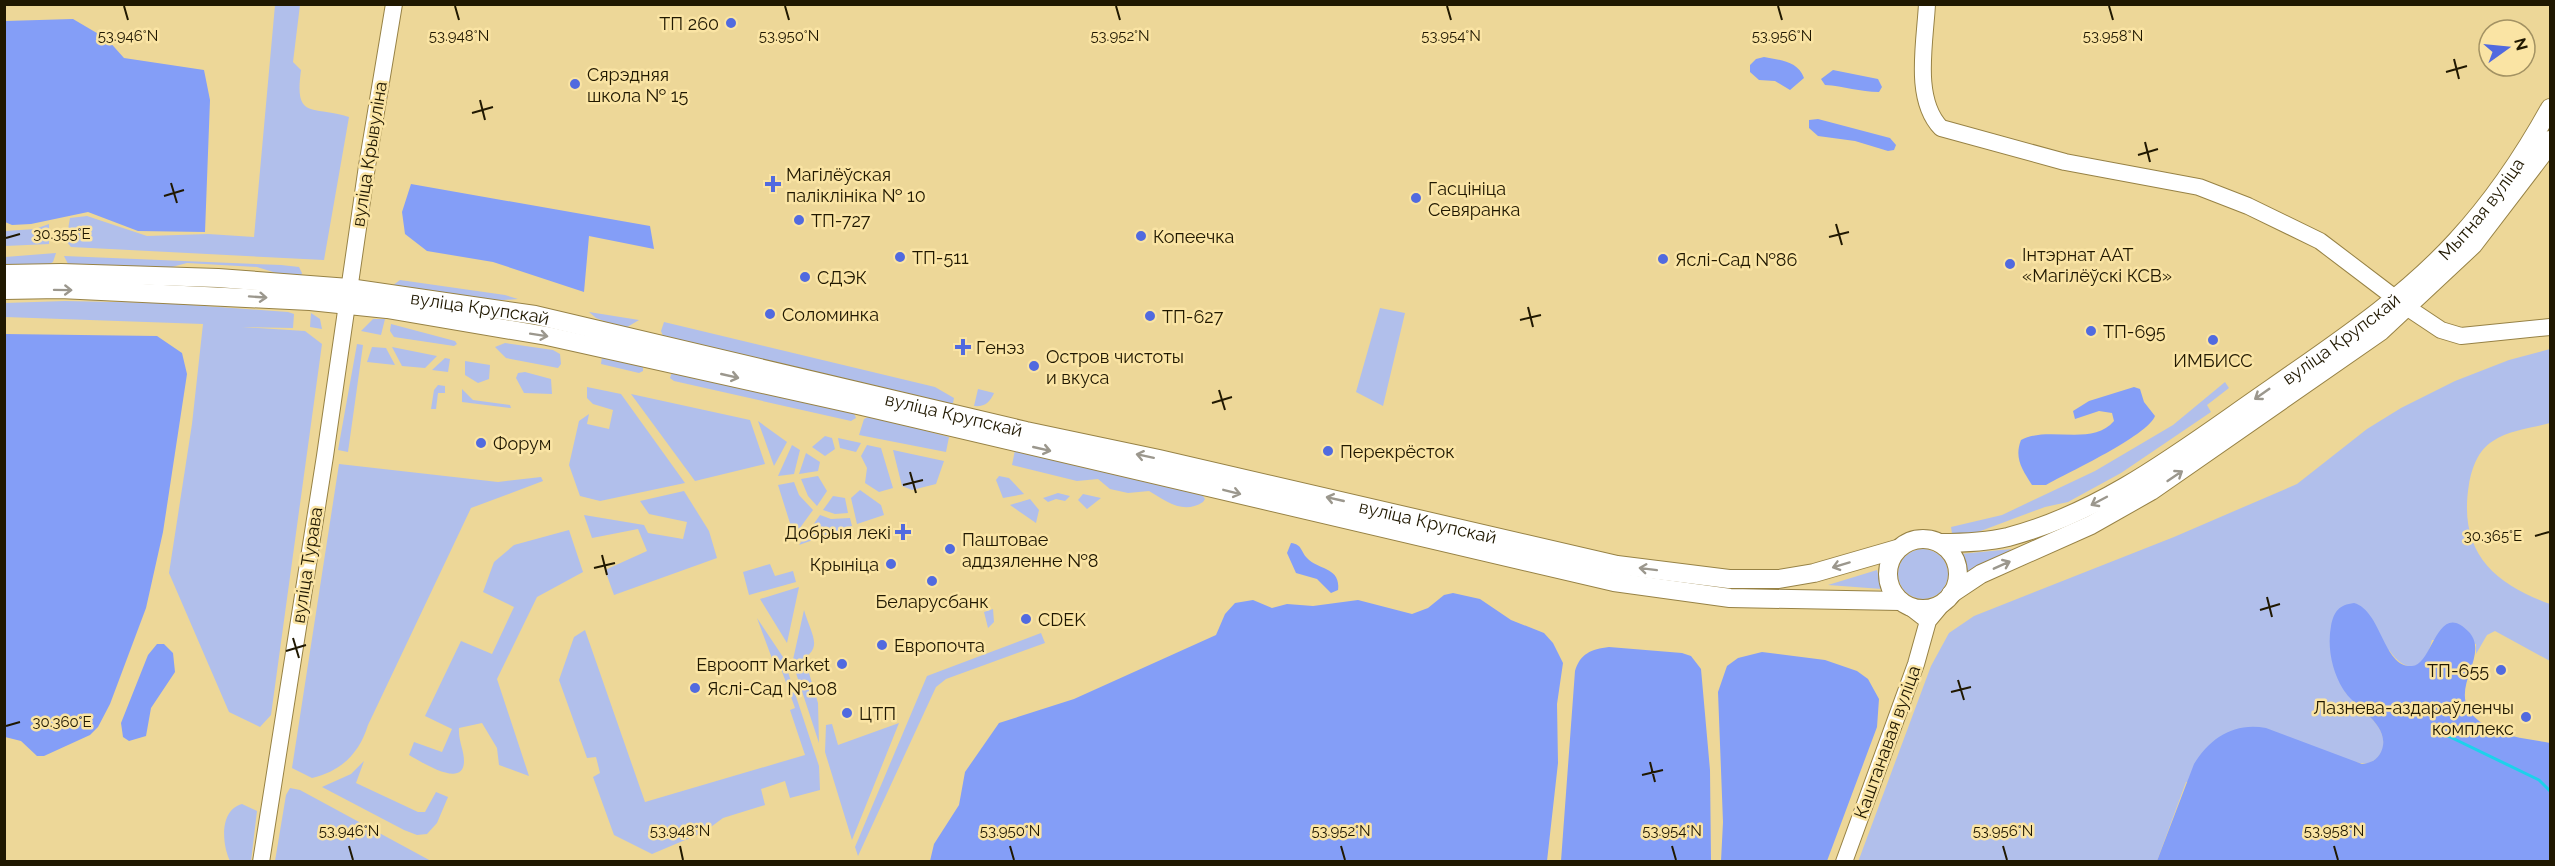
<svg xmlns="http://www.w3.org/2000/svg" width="2555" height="866" font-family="Raleway,sans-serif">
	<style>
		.green { fill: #b1bfeb }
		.forest { fill: #849ef7 }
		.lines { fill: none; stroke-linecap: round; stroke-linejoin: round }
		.stream { stroke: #1dd1eb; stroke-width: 3 }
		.secondary-casing { stroke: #978245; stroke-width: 18 }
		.primary-casing { stroke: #978245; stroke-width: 20 }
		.secondary { stroke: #fff; stroke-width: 16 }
		.primary { stroke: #fff; stroke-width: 18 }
		.oneway { stroke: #9b978d }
		.ticks { fill: none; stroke: #201801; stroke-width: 2 }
		.poi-dot { fill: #516adf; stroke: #fae4a4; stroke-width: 2 }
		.labels { text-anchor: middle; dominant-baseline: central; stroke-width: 5; stroke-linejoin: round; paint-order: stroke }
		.poi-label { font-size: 18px; fill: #201801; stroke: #fae4a4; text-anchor: start }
		.street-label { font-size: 18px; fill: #201801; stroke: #fae4a4 }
		.ticks-label { font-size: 15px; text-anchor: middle; fill: #201801; stroke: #fae4a4; stroke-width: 5; stroke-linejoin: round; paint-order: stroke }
	</style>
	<rect width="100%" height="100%" fill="#edd798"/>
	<!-- green -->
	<path class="green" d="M275,5H300L293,62L301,70C294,121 312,105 349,117L324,260L71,247L66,241L70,218L87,216L147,236L208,234L254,237Z
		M49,224V244L5,246V231L35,229Z
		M56,253L53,262L46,266L5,267V257Z
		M64,256L281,265L299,267L302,273L301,276L289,277L257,267L187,263L168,268L75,266L68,264Z
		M400,280L505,295L518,299L491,301L392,286Z
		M65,301L164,303L288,312L294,314L293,328L242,327L305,331L322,344L271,715L260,727L229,712L169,573L192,424L203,324L5,317V303Z
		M1380,308L1405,313L1383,406L1356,392Z
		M589,312L639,320L624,329L596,318Z
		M311,313L320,319L322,329L310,327Z
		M373,319H385L381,335L361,331Z
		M664,322L935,387L954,398L953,403L947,404L663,336L661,331Z
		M391,324L455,341L457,344L454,346L394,337L390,331Z
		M505,343L553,350L560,354L561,364L558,368L506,358L495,347Z
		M357,344L363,345L348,452L338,450Z
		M372,347L386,348L395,365L367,362Z
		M392,347L437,356L425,368L402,366Z
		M2550,349V423C2532,428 2509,430 2493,441C2478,450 2472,468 2469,484C2458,551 2492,583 2550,604V661L2495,631L2487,635L2476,654V644L2432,640C2425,669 2408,677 2389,650L2345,692C2358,707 2400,734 2377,758C2370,765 2363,764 2355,762L2186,782L2157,861L1858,862L1931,666L1949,633L1974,616L2174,537L2297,484L2367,429L2401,408L2455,381L2509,360Z
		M602,356L643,365V371L639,373L601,364Z
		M445,358L450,359L448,372L432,370Z
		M465,361L490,365L489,379L478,383L465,375Z
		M525,372L551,379L552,394L524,393L516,378L518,373Z
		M672,372L853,411L856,418L851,421L674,381L670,378Z
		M2225,382L2229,388L2207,405L2211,412L2121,473L2068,502L2045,507L1970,535L1952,533L1951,527L2002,515L2095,471L2173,425Z
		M438,385L445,386V393H438L436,409H431L434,390Z
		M587,387L621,394L685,483L600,501L580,496L569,465L579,421L589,414L587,424L609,429L613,410L593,404L587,398Z
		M462,389L473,400L510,405L511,408L462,402Z
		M978,389L994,393C990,402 985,407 974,406Z
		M631,394L750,420L765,464L695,481Z
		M870,416L949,437L946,452L859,435L864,419Z
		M758,421L787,442L774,466Z
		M825,436L832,438L835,449L825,456L812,447Z
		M838,438L861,443L856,452L840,448Z
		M792,445L800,450L794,474L778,476Z
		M867,445L881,448L893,488L879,492L865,483L867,468L861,456Z
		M893,450L944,461L936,484L912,490L902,486Z
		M1015,450L1201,493L1205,499L1203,502C1183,515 1166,501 1149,491L1128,493L1110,489L1098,479L1077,481L1012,465Z
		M806,453L820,462L818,471L799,474Z
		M339,464L498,482L541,477L543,481L471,508L368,725C359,754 341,771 312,778L292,768Z
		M818,476L827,491L817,506L808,496L801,479Z
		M999,476L1009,478L1024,494L1003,498L996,480Z
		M794,482L799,495L813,510L794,536L778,485Z
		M860,490L881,505L884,515L857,524L851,498Z
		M684,491L709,531L717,558L614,595L605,570L647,551L638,529L592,538L584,515L644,525L648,533L683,539L687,522L649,514L640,501Z
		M1058,493L1070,496L1065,501L1056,499L1048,502L1043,498Z
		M1083,494L1101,498L1087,509L1078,500Z
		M833,496L845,498L848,513L835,514L823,510Z
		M1030,499L1039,510L1036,523L1010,505Z
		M820,515L831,519L850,518L852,526L799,545Z
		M569,530L583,572L537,597L497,679L529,776L499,765L497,748L482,723L459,728C458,740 464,750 464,761C464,790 420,761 409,755L414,742L442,752L452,729L425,716L461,641L492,654L514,607L483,592L494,562L514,545Z
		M2012,549L1966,575L1960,554Z
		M1898 574a25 25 0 1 1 50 0a25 25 0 1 1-50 0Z
		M770,564L775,576L793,571L796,582L749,595L743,572Z
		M1877,570L1882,589L1828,585Z
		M799,587L787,643L760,599Z
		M993,609L994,622L988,628L984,612Z
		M804,610C813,640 826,650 792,664Z
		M757,618L783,657L819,766L820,790L790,798L785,781L761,789L765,805L723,818L704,832L652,854L614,835L593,777L600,773L596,757L587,758L559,680L574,637L585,630L645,802L805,755L790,710L795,708L779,663L774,664Z
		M1041,633L1045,643L946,679L936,687L858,856L855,847L927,676Z
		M806,663L818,703L819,743L794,667Z
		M899,723L852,840L825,752L826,725L832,724L838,745Z
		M364,761L356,783L418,812H425L436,792L448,797L437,823L427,834L417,835L404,830L322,787L351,774Z
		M290,788L300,790L431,861H275L286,795Z
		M242,804L257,811L251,861H230C222,845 219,810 242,804Z"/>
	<!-- forest -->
	<path class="forest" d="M73,19L107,39L124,58L204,70L210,100L205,232L138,231L88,212L31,224L12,225L5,222V21Z
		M1764,57C1780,60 1798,61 1804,78L1790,90L1775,81L1759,80L1750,72V65L1756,59Z
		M1833,70L1878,79L1882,87L1879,92C1860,92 1844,86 1825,85L1821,79Z
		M1818,119L1890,138L1896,145L1894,150L1888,151L1855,141L1818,136L1809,128V120Z
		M411,184L650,226L654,249L589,236L584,292L493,262L427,251L405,234L402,212Z
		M5,334L157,336L182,353L187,374L163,532L146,608L110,704L98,727L90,735L44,756H37L21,741L5,737Z
		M2134,387L2140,389L2144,402L2155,416C2147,436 2069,472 2046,485H2032C2022,469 2014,458 2021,440C2048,425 2092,447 2114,421L2112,413L2099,411L2075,419L2073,411L2089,401Z
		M1291,543C1302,544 1301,552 1307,558C1318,570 1341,567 1338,590L1331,593L1317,579L1296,573L1287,553Z
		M1453,593L1480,599L1511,620L1544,633L1553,643L1563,663L1557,704L1558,763L1547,861H930L934,844L959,805L965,772L999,723L1074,699L1216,635L1225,614L1235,603L1253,600L1272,608L1287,604L1313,606L1358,600L1412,614L1428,608L1444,595Z
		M2354,603C2382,611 2383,668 2412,666C2433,665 2437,598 2469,632C2493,659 2437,696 2485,725C2503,737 2529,739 2550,743V861H2157L2194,764C2210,738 2234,722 2266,728L2362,764C2371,763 2377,760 2381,752C2393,725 2354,708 2343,689C2332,671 2327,647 2331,626C2334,611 2339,605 2354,603Z
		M157,644H164L173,653L175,672L151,708L146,736L129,741L123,737L121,723L148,655Z
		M1609,647L1682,653L1691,656L1701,669L1710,770L1711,861H1561L1575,671C1580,654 1591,649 1609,647Z
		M1762,652L1825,660L1857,671L1868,679L1879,699L1877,727L1827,861H1721L1723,822L1718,692L1727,666L1738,658Z"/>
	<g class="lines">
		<!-- stream -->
		<path class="stream" d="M2444,734L2539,780L2550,791"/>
		<!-- secondary casing -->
		<g class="secondary-casing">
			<path id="secondary" d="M1927,4C1925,43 1913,99 1941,128L2065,162L2199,187L2248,206L2320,241L2395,298
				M2408,308L2441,330L2461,336L2550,327
				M1910,607L1928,621
				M261,862L325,456L367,166L394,4
				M1844,862L1916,664L1928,621L1943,603"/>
		</g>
		<!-- primary casing -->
		<g class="primary-casing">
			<g id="primary">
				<path id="s1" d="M4,274L61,273L218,278L349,288L535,315L1026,431L1159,459L1617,565L1729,579H1779L1814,573L1897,549"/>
				<path d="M4,290L60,289L310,301L387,309L547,336L862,406L1614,582L1730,598L1900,601"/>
				<circle cx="1923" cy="574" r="35"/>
				<path id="s2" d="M1940,543C1962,543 1987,542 2008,537C2107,511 2189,445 2272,388C2336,343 2403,299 2456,241C2493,201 2524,155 2550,108"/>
				<path d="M1951,594L1981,574L2091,525L2151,491L2381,331L2473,245L2541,156L2550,140"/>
			</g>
		</g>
		<!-- secondary -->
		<use href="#secondary" class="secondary"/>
		<!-- primary -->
		<use href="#primary" class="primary"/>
	</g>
	<!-- one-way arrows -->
	<defs><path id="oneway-shaft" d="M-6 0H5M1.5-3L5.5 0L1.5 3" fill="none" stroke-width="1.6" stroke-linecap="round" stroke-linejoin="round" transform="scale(1.5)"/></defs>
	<g class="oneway">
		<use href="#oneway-shaft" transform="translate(63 290) rotate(1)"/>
		<use href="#oneway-shaft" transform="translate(258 297) rotate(4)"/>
		<use href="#oneway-shaft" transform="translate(539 335) rotate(9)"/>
		<use href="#oneway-shaft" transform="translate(730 376) rotate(13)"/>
		<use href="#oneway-shaft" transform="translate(2262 394) rotate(145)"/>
		<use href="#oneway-shaft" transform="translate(1042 449) rotate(13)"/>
		<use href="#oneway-shaft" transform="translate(1145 456) rotate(-168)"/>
		<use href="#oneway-shaft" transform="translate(2175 476) rotate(-34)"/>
		<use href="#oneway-shaft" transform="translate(1232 492) rotate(14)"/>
		<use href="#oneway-shaft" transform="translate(1335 499) rotate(-167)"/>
		<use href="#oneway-shaft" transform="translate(2099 501) rotate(152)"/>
		<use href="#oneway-shaft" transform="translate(1841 565) rotate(163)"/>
		<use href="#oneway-shaft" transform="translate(2002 565) rotate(-24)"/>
		<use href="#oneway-shaft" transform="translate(1648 569) rotate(-173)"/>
	</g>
	<!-- ticks -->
	<path class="ticks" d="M124,6L128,20M455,6L459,20M785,6L789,20M1116,6L1120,20M1447,6L1451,20M1778,6L1782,20M2109,6L2113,20M2454,59L2459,79M2446,72L2467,66M480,100L485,120M472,113L493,107M2145,142L2150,162M2138,155L2158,149M171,183L177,203M164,196L184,190M1836,224L1842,245M1829,237L1849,232M6,238L20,234M1528,307L1533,327M1520,320L1541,315M1219,390L1225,410M1212,403L1232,397M910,472L916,493M903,485L923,480M2535,536L2549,532M602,555L607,575M594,568L615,563M2267,597L2272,617M2260,610L2280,604M293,638L299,658M286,651L306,645M1958,680L1964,700M1951,692L1971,687M6,726L20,722M1650,762L1655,782M1642,775L1663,770M349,846L353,860M680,846L683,860M1010,846L1014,860M1341,846L1345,860M1672,846L1676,860M2003,846L2007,860M2334,846L2338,860"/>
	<!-- markers -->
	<g class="poi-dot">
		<circle cx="731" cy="23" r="6"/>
		<circle cx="575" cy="84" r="6"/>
		<path d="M770 175h6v6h6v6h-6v6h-6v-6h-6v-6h6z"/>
		<circle cx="1416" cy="198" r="6"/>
		<circle cx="799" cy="220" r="6"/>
		<circle cx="1141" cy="236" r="6"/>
		<circle cx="900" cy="257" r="6"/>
		<circle cx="1663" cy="259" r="6"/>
		<circle cx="2010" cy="264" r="6"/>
		<circle cx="805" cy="277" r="6"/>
		<circle cx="770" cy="314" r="6"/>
		<circle cx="1150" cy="316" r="6"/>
		<circle cx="2091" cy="331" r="6"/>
		<circle cx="2213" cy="340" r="6"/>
		<path d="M960 338h6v6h6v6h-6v6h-6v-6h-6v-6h6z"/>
		<circle cx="1034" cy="366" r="6"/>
		<circle cx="481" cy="443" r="6"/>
		<circle cx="1328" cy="451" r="6"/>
		<path d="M900 523h6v6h6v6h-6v6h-6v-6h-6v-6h6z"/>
		<circle cx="950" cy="549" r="6"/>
		<circle cx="891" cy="564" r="6"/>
		<circle cx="932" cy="581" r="6"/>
		<circle cx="1026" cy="619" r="6"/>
		<circle cx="882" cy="645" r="6"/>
		<circle cx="842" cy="664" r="6"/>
		<circle cx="2501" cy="670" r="6"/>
		<circle cx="695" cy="688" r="6"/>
		<circle cx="847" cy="713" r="6"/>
		<circle cx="2526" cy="717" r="6"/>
	</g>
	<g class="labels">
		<!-- poi labels -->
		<g class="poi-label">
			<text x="719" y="23" text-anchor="end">ТП 260</text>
			<text x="587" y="74">Сярэдняя<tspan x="587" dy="21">школа № 15</tspan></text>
			<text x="786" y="174">Магілёўская<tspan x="786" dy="21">паліклініка № 10</tspan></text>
			<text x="1428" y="188">Гасцініца<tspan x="1428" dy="21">Севяранка</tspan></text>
			<text x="811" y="220">ТП-727</text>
			<text x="1153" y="236">Копеечка</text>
			<text x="2022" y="254">Інтэрнат ААТ<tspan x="2022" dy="21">«Магілёўскі КСВ»</tspan></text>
			<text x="912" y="257">ТП-511</text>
			<text x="1675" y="259">Яслі-Сад №86</text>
			<text x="817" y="277">СДЭК</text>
			<text x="782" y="314">Соломинка</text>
			<text x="1162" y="316">ТП-627</text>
			<text x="2103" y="331">ТП-695</text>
			<text x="976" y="347">Генэз</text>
			<text x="1046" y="356">Остров чистоты<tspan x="1046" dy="21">и вкуса</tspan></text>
			<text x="2213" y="360" text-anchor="middle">ИМБИСС</text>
			<text x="493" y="443">Форум</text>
			<text x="1340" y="451">Перекрёсток</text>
			<text x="891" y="532" text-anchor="end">Добрыя лекі</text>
			<text x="962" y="539">Паштовае<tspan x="962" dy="21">аддзяленне №8</tspan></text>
			<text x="879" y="564" text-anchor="end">Крыніца</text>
			<text x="932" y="601" text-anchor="middle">Беларусбанк</text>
			<text x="1038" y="619">CDEK</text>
			<text x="894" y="645">Европочта</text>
			<text x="830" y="664" text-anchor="end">Евроопт Market</text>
			<text x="2489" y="670" text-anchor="end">ТП-655</text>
			<text x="707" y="688">Яслі-Сад №108</text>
			<text x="2514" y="707" text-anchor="end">Лазнева-аздараўленчы<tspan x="2514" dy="21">комплекс</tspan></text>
			<text x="859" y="713">ЦТП</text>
		</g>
		<!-- street labels -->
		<g class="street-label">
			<text transform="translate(369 154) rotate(-81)">вуліца Крывуліна</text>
			<text stroke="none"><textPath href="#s2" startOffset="650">Мытная вуліца</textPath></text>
			<text stroke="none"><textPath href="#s1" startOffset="478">вуліца Крупскай</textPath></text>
			<text stroke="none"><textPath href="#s2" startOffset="458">вуліца Крупскай</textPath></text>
			<text stroke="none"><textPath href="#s1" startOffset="964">вуліца Крупскай</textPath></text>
			<text stroke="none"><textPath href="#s1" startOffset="1450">вуліца Крупскай</textPath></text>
			<text transform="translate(307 565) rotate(-81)">вуліца Турава</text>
			<text transform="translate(1887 742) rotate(-70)">Каштанавая вуліца</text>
		</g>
	</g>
	<g class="ticks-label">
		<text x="128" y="41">53.946°N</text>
		<text x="459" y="41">53.948°N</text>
		<text x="1451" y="41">53.954°N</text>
		<text x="2113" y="41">53.958°N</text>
		<text x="789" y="41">53.950°N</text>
		<text x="1120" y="41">53.952°N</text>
		<text x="1782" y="41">53.956°N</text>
		<text x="62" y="239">30.355°E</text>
		<text x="2493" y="541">30.365°E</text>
		<text x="62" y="727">30.360°E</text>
		<text x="349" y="836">53.946°N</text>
		<text x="680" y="836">53.948°N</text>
		<text x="1010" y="836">53.950°N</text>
		<text x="1341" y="836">53.952°N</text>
		<text x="1672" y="836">53.954°N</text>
		<text x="2003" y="836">53.956°N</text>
		<text x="2334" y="836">53.958°N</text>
	</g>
	<!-- border -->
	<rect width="2555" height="866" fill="none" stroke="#201801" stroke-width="12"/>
	<!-- north arrow -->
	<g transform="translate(2507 48) rotate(75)"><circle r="28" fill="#fae4a4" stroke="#a39263" stroke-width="1.5"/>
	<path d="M0-4.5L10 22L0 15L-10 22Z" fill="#516adf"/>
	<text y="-9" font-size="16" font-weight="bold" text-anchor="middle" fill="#201801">N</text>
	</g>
</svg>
